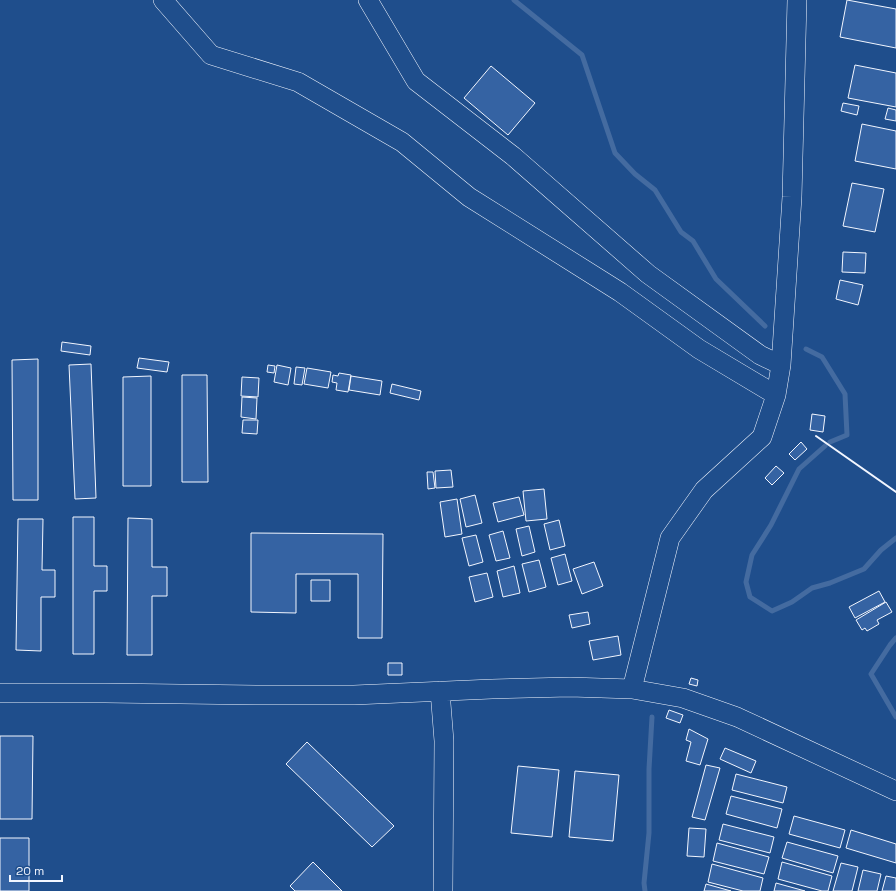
<svg xmlns="http://www.w3.org/2000/svg" width="896" height="891" font-family="'Space Grotesk',sans-serif">
	<style>
		.lines { fill: none; stroke-linecap: round; stroke-linejoin: round }
		.stream { stroke: #446ba0; stroke-width: 5 }
		.building { fill: #3563a3; stroke: #f2f6ff }
		.minor-casing { stroke: #f2f6ff; stroke-width: 20 }
		.minor { stroke: #1f4e8c; stroke-width: 19 }
		.wall { stroke: #f2f6ff; stroke-width: 2 }
	</style>
	<rect width="100%" height="100%" fill="#1f4e8c"/>
	<g class="lines">
		<!-- stream -->
		<path class="stream" d="M514,0L582,55L615,153L635,174L655,190L681,232L693,241L716,279L765,326
			M806,349L822,357L845,394L847,435L830,442
			M825,446L799,469L771,525L752,555L746,582L750,597L772,611L792,602L812,588L830,583L864,569L881,550L896,538
			M896,638L890,645L871,674L896,717
			M645,891L644,883L649,833V769L652,717"/>
	</g>
	<!-- building -->
	<path class="building" d="M847,0L896,9V48L840,37Z
		M855,65L896,73V107L848,98Z
		M491,66L535,103L508,135L464,98Z
		M843,103L859,106L857,115L841,111Z
		M888,108L896,110V121L885,119Z
		M862,124L896,131V169L855,161Z
		M852,183L884,189L875,232L843,226Z
		M843,252L866,253L865,273L842,272Z
		M840,280L863,285L858,305L836,299Z
		M62,342L91,346L90,355L61,351Z
		M139,358L169,362L167,372L137,368Z
		M38,359V500H13L12,360Z
		M91,364L96,498L75,499L69,365Z
		M268,365L275,366L274,373L267,372Z
		M277,365L291,368L288,385L274,382Z
		M296,367L305,368L302,385L294,384Z
		M307,368L331,372L328,388L304,384Z
		M339,373L351,375L348,392L336,390L337,383L332,382L333,375L338,376Z
		M182,375H207L208,482H182Z
		M151,376V486H123V377Z
		M351,376L382,381L380,395L349,390Z
		M242,377L259,378L258,397L241,396Z
		M392,384L421,391L419,400L390,393Z
		M242,397L257,398L256,419L241,417Z
		M812,414L825,416L823,432L810,430Z
		M243,420H258L257,434L242,433Z
		M801,442L807,449L795,460L789,454Z
		M776,466L784,473L772,485L765,478Z
		M451,470L453,487L436,488L435,471Z
		M427,472H433L435,488L428,489Z
		M544,489L547,519L526,521L523,491Z
		M475,495L482,523L466,527L460,499Z
		M519,497L524,515L498,522L493,503Z
		M457,499L462,534L445,537L440,502Z
		M73,517H94V566H107V591H94V654H73Z
		M128,518L152,519V567H167V596H152V655H127Z
		M18,519H43L42,570H55V597H41V651L16,650Z
		M559,520L565,546L550,550L544,524Z
		M529,526L535,552L522,556L516,529Z
		M503,531L510,558L496,561L489,535Z
		M251,533L383,534L382,638H358V574H296V613L251,612Z
		M476,535L483,562L469,566L462,538Z
		M565,554L572,581L558,585L551,558Z
		M539,560L546,587L529,592L522,564Z
		M594,562L603,586L582,594L573,569Z
		M514,566L520,593L503,597L497,571Z
		M487,573L493,597L475,602L469,577Z
		M311,580H330V601H311Z
		M879,591L885,602L855,618L849,607Z
		M886,602L892,612L877,620L879,624L867,631L865,628L862,630L856,620Z
		M588,612L590,624L572,628L569,615Z
		M618,636L621,655L593,660L589,641Z
		M388,663H402V675H388Z
		M691,678L698,680L697,686L689,684Z
		M669,710L683,715L680,723L666,718Z
		M689,729L708,739L700,765L686,761L691,742L686,740Z
		M0,736H33L32,819H0Z
		M307,742L394,826L372,847L286,764Z
		M725,748L756,761L751,773L720,759Z
		M706,765L720,768L705,820L692,817Z
		M518,766L559,770L552,837L511,833Z
		M575,771L619,775L613,841L569,837Z
		M736,774L787,787L783,803L732,790Z
		M731,796L782,809L777,828L726,814Z
		M794,816L845,830L840,848L789,834Z
		M723,824L774,837L770,853L719,840Z
		M689,828L706,829L704,857L687,856Z
		M851,830L896,844V863L846,848Z
		M0,838H29V891H0Z
		M787,842L838,856L833,873L782,858Z
		M717,843L769,857L764,874L713,861Z
		M313,862L342,891H295L290,886Z
		M782,862L832,876L828,891H822L778,879Z
		M841,863L858,867L852,891H833Z
		M712,864L763,878L760,891H743L708,882Z
		M863,870L881,874L877,891H858Z
		M886,876L896,878V891H882Z
		M776,883L805,891H774Z
		M706,884L731,891H704Z"/>
	<g class="lines">
		<!-- minor casing -->
		<g class="minor-casing">
			<path id="minor" d="M163,0L211,55L298,82L402,142L469,197L620,292L699,349L776,395
				M368,0L416,81L513,156L648,274L760,355L781,365
				M632,689L670,538L704,490L762,437L776,395L781,365L792,197L797,0
				M440,691L444,741L443,891
				M0,693H105L262,695H354L492,689L570,687L632,689L683,698L737,717L896,791"/>
		</g>
		<!-- minor -->
		<use href="#minor" class="minor"/>
		<!-- wall -->
		<path class="wall" d="M816,436L896,492"/>
	</g>
	<!-- scale -->
	<path d="M10 875v6h52v-6" fill="none" stroke="#f2f6ff" stroke-width="2"/>
	<text x="16" y="875" font-size="12" fill="#f2f6ff" stroke="#1f4e8c" stroke-width="3" paint-order="stroke">20 m</text>
</svg>
